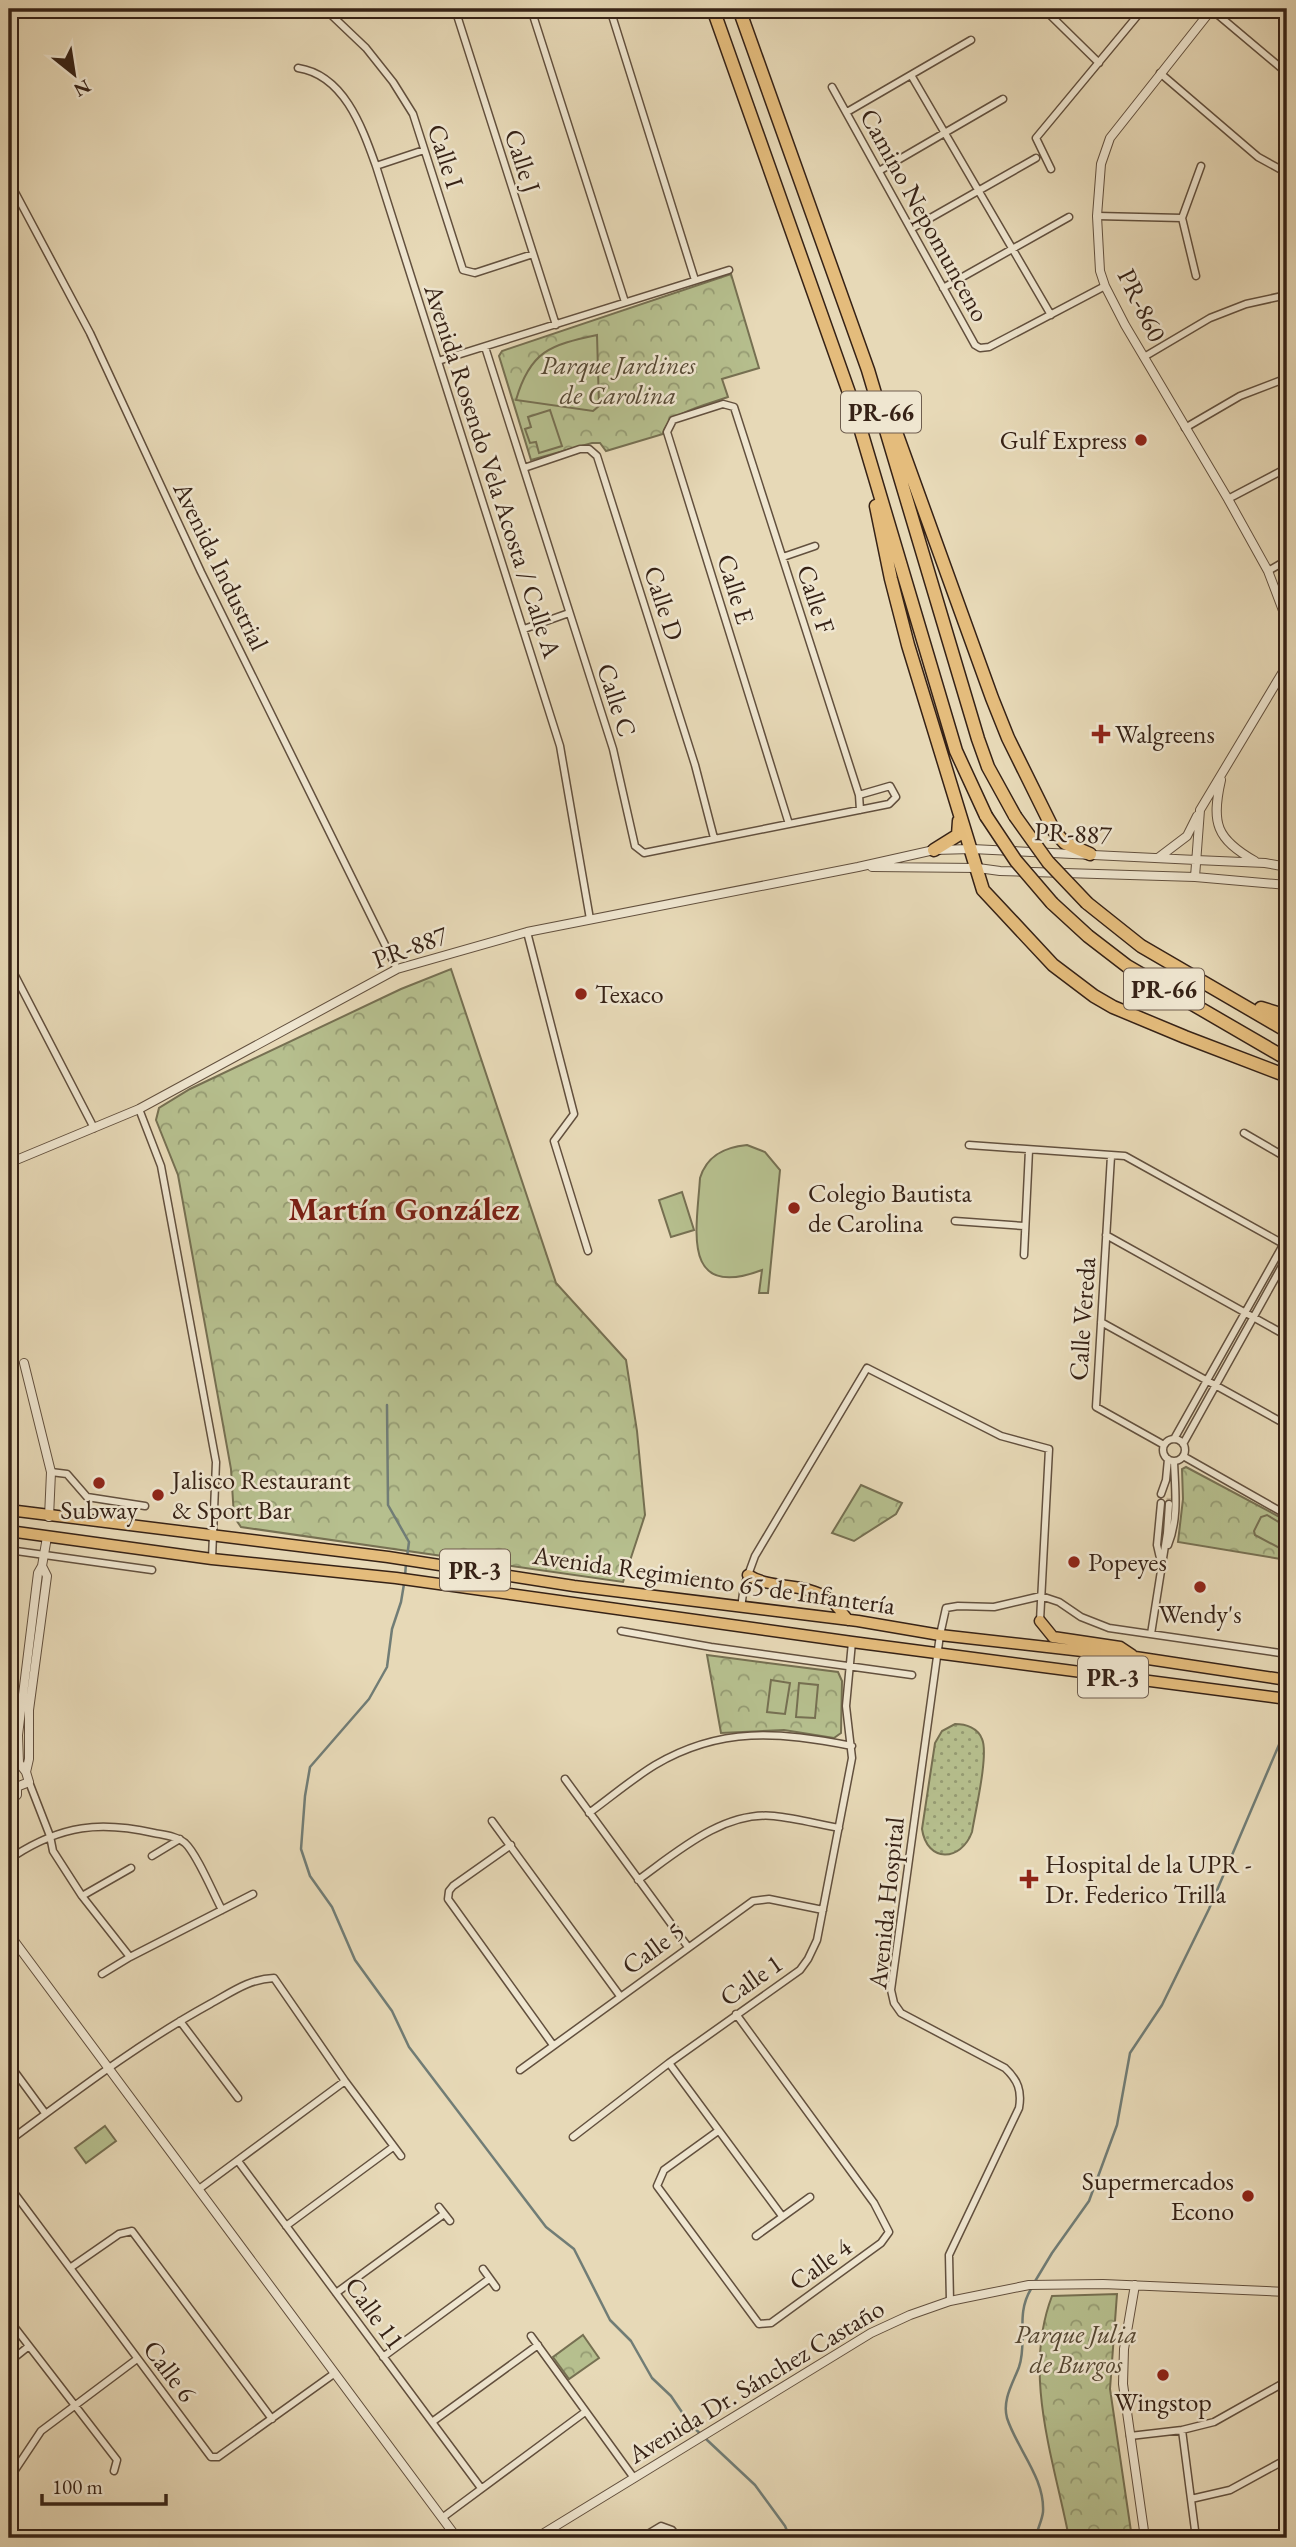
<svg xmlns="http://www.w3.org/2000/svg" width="1296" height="2547" font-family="'EB Garamond',serif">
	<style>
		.grass { fill: url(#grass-dots); stroke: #767052; stroke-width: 2 }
		.forest { fill: url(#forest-crowns); stroke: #767052; stroke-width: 2 }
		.pitch { fill: #b6bf8e; stroke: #767052; stroke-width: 2 }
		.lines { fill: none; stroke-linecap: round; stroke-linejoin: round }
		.stream { stroke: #717d76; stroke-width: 2.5 }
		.minor-tunnel { stroke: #c4b497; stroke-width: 6; stroke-dasharray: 6 3; stroke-linecap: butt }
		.minor-casing { stroke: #62503e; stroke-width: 9 }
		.tertiary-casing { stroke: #62503e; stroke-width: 10 }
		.primary-casing { stroke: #362216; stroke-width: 13 }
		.motorway-casing { stroke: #362216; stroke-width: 15 }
		.minor { stroke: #efe6d0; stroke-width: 6 }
		.tertiary { stroke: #efe6d0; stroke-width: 8 }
		.primary { stroke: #e4bc7c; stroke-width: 10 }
		.motorway { stroke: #e4bc7c; stroke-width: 12 }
		.motorway-bridge-casing { stroke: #362216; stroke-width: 15; stroke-linecap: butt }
		.motorway-bridge { stroke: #e4bc7c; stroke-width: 12 }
		.poi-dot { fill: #8f2418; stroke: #efe6d0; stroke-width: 2.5 }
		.labels { text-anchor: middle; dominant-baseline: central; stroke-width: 5; stroke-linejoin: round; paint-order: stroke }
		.shield { fill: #efe6d0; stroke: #6e5d4e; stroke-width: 2 }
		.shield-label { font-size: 24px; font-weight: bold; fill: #362216 }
		.street-label { font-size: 26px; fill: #362216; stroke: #efe6d0 }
		.park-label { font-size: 26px; font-style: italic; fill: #564934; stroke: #efe6d0 }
		.poi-label { font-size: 26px; fill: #362216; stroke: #efe6d0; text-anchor: start }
		.district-label { font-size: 33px; font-weight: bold; fill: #7a1f14; stroke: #efe6d0 }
	</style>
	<defs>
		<pattern id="grass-dots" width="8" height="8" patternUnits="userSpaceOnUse" patternTransform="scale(1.75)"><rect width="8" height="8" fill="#b6bf8e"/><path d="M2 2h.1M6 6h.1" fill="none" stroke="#959b73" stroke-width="1.8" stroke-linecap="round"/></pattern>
		<pattern id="forest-crowns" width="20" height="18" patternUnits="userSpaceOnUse" patternTransform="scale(1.75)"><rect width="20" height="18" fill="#b6bf8e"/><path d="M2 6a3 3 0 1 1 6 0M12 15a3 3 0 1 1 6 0" fill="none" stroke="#959b73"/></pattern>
	</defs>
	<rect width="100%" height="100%" fill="#e7d9b7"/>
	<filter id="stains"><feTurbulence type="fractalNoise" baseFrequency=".00286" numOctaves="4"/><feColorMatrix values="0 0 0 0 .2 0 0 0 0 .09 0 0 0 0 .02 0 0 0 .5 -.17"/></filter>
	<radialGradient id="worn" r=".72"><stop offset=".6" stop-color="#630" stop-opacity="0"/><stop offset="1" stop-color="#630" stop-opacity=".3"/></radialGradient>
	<!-- grass -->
	<path class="grass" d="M955,1724C966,1724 978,1728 982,1739C989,1754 975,1813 972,1832C961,1862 927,1863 922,1829L935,1743L942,1731Z"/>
	<!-- forest -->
	<path class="forest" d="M731,274L759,368L722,379L728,397C710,404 666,413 663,434L606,451L600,443H592L531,460L499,356L502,351Z
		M451,969L556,1283L626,1360L637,1431L645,1515L623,1582L241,1527L234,1517L231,1469L178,1175L156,1120L159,1108L190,1089L401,989Z
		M1186,1467L1287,1521V1560L1178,1542L1183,1499L1182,1469Z
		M861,1485L902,1503L896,1514L854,1541L832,1533Z
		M707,1655L838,1672L842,1681L841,1733L834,1738L784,1730L721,1733Z
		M1117,2294L1110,2389L1132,2538H1069C1054,2460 1022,2374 1052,2296Z
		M583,2335L599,2358L569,2379L553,2357Z"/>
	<!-- pitch -->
	<path class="pitch" d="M597,335L599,406L593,411L516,400C530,351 550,345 597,335Z
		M550,410L562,446L539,453L536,442L530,443L525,429L531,427L528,417Z
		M747,1145L765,1152L780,1170L768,1293H759L762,1270C680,1301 697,1228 700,1178C707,1155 725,1147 747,1145Z
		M682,1192L694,1230L671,1237L659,1200Z
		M1267,1515L1287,1527V1552L1255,1535L1254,1531L1261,1517Z
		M771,1680L790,1683L785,1714L767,1712Z
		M799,1683L818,1685L815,1718L796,1717Z
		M105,2126L116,2141L86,2163L75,2148Z"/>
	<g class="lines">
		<!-- stream -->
		<path class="stream" d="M387,1405L388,1505L409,1542L407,1557
			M405,1577L406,1563
			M404,1584L401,1602L392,1629L387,1667L369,1699L310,1767L305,1796L301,1849L310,1876L332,1907L355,1960L392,2011L409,2047L546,2227L574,2249L610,2320L631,2341L652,2378L671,2396L690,2424L755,2485L785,2526L790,2538
			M1034,2283L1052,2253L1089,2201L1117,2125L1130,2053L1162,2005L1209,1909L1287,1726
			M1031,2289C1015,2315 1028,2341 1019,2367C1013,2383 1002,2400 1007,2418C1017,2449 1045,2478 1043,2512C1042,2521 1037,2529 1036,2538"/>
		<!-- minor-tunnel -->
		<path class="minor-tunnel" d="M1169,1504L1170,1495"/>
		<!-- minor casing -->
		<g class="minor-casing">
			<path id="minor" d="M325,9L366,48L393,82L413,114L463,270L475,273L533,254
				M455,9L556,325
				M531,9L625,302
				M610,9L695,280
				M1044,9L1099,63
				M1211,9L1287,73
				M298,68C344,75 362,127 376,166L560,746L590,919
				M1160,73L1258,157L1287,173
				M911,75L1051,315
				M832,87L975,345L980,348L989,347L1105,286
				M847,112L971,40
				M376,166L424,150
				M1051,169L1036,138L1143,9
				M879,171L1003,99
				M9,181L90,333L201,572L397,969
				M1097,216L1182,218
				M911,229L1036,158
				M1196,276L1182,218L1201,166
				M943,288L1069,217
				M485,347L613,749L635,846L644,853L889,804L896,797L890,786L859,795
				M1144,357L1210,318L1246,304L1287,295
				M438,361L729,270
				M1185,428L1240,396L1287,378
				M524,468L580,449H589L597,456L695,765L714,838
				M1228,499L1287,468
				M783,557L815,546
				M1268,571L1287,560
				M524,629L569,613
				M789,824L667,432L673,420L723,404L734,407L859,795L860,810
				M527,932L574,1114L554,1141L588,1251
				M9,964L94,1128
				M139,1109L161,1166L216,1462L212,1559
				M1244,1133L1287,1158
				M969,1145L1125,1156L1287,1246
				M1111,1156L1096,1407L1164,1445
				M955,1221L1024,1226
				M1106,1235L1287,1336
				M1024,1255L1029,1150
				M1101,1322L1287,1425
				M1174,1439L1287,1238
				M1163 1450a11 11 0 1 1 22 0a11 11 0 1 1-22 0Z
				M1183,1444L1287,1257
				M1183,1456L1287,1515
				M51,1472L67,1474L87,1497L145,1506
				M1161,1494L1166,1480L1168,1459
				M1168,1545C1179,1518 1175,1490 1174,1461
				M9,1550L152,1570
				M1160,1558L1157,1545L1161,1503
				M741,1608L744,1586L755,1556L867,1368L1001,1436L1049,1449L1040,1621
				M621,1631L711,1647L912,1675
				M1151,1634L1167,1533L1169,1504
				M565,1779L688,1947
				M29,1782L50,1836L53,1851L82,1896L130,1957
				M589,1813C611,1797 632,1779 655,1765C721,1726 779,1732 852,1746
				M492,1821L620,1996
				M511,1845L453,1886L449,1891L448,1899L553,2045
				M14,1856C62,1825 100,1821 154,1833C164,1835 177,1836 185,1843C197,1854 213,1893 222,1910
				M152,1856L180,1839
				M638,1880C677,1852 723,1811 774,1816C795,1818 817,1824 839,1828
				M82,1896L131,1868
				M102,1974L130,1957L253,1894
				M180,2021L238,2098
				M669,2063L782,2216
				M9,2064L45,2113
				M520,2070L753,1901L769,1899L823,1910
				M718,2131L664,2170L657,2186L759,2324L771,2323L881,2243L889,2232L874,2203L736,2014
				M573,2137L669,2063L800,1970L808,1959L817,1940L852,1758L846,1706L852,1642
				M9,2141C74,2093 139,2043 210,2004C232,1992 249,1979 274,1978L345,2081L401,2156
				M238,2161L481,2488
				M9,2186L211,2457H218L335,2373
				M199,2189L345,2081
				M439,2207L450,2221
				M286,2226L393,2147
				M756,2236L810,2197
				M70,2268L119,2234L132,2231L272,2419
				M483,2269L496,2287
				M336,2293L444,2214
				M950,2301L949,2255L1019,2108C1022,2091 1018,2080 1005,2068L901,2013L894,2003L891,1990L940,1635L946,1608L958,1606L994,1607L1041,1596L1059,1602L1081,1617L1109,1628L1287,1654
				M9,2320L117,2460L114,2471
				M531,2336L634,2478
				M383,2357L489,2279
				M9,2362L29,2346
				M432,2422L538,2345
				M1182,2430L1196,2538
				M1130,2436L1182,2430L1214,2422L1287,2381
				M9,2479L41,2431L137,2359
				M1191,2499L1230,2490L1287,2459
				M442,2518L585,2412
				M641,2538L661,2526L672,2530L678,2538
				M1281,2538L1287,2535"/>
		</g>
		<!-- tertiary casing -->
		<g class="tertiary-casing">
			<path id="tertiary" d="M1212,9L1110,138L1101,164L1097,216L1100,271L1105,286L1125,325L1228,499L1268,571L1287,621
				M1221,780C1211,823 1216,839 1255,861
				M1158,858L1187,836L1197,816
				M872,867L978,868L1000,871L1195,877L1287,885
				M1195,877L1200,810L1287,665
				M9,1163L139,1109L397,969L527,932L858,867L934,850L972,849L1196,860L1265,863L1287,867
				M24,1363L51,1472L49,1517
				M26,1772L29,1759V1710L47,1576L42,1566
				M9,1790L29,1782L26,1772L19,1763L18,1735L38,1573L42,1566L47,1537
				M9,1801L17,1795V1789
				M9,1934L457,2538
				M1135,2285L1124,2349L1123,2384L1145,2538
				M536,2538L871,2333L910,2315L950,2301L1029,2285L1103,2284L1287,2292"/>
		</g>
		<!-- primary casing -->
		<g class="primary-casing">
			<path id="primary" d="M9,1510L388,1557L574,1586L858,1621L940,1635L1135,1657L1287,1680
				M9,1531L212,1559L396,1578L852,1642L1287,1699
				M748,1575C772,1590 805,1582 829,1599C836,1604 842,1613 848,1620
				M1040,1621L1053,1637L1120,1647L1132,1655"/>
		</g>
		<!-- motorway casing -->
		<g class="motorway-casing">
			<path id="motorway" d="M713,9L853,404L956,751L986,816
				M739,9L868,370L978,739L988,767L1015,816
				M888,410L992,698L1008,738L1054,831L1065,843L1090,854
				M876,506L891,579L908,645L983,890L1053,965L1094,996L1113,1007L1185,1037L1287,1076
				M934,850L958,835L959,821
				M1052,903L1088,936L1127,966L1287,1059
				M1087,903L1141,946L1287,1031
				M1261,1008L1287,1016"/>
		</g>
		<!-- minor -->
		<use href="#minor" class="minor"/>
		<!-- tertiary -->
		<use href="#tertiary" class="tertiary"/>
		<!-- primary -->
		<use href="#primary" class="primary"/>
		<!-- motorway -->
		<use href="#motorway" class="motorway"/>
		<!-- motorway-bridge casing -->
		<g class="motorway-bridge-casing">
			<path id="motorway-bridge" d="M986,816L1016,861L1052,903
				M1015,816L1048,862L1087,903"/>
		</g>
		<!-- motorway-bridge -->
		<use href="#motorway-bridge" class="motorway-bridge"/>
	</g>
	<!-- markers -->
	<g class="poi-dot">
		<circle cx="1141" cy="440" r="7"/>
		<path d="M1097.5 723.5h7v7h7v7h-7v7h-7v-7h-7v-7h7z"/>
		<circle cx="581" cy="994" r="7"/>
		<circle cx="794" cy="1208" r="7"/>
		<circle cx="99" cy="1483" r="7"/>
		<circle cx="158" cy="1495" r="7"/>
		<circle cx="1074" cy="1562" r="7"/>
		<circle cx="1200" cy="1587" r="7"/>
		<path d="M1025.5 1868.5h7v7h7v7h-7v7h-7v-7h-7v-7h7z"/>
		<circle cx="1248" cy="2196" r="7"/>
		<circle cx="1163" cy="2375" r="7"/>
	</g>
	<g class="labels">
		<!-- shield labels -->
		<g class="shield">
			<rect x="841" y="391.5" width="80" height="41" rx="5"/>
			<rect x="1124" y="968.5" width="80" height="41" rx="5"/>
			<rect x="440" y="1549.5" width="70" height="41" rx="5"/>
			<rect x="1078" y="1656.5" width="70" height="41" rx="5"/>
		</g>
		<g class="shield-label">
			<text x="881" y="412">PR-66</text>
			<text x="1164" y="989">PR-66</text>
			<text x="475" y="1570">PR-3</text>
			<text x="1113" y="1677">PR-3</text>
		</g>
		<!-- street labels -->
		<g class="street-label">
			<text transform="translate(446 156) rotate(72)">Calle I</text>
			<text transform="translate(523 161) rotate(72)">Calle J</text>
			<text transform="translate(925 215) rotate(61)">Camino Nepomunceno</text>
			<text transform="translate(1142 305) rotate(64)">PR-860</text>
			<text transform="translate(493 471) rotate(72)">Avenida Rosendo Vela Acosta / Calle A</text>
			<text transform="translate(221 566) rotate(64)">Avenida Industrial</text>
			<text transform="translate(736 589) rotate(73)">Calle E</text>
			<text transform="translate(816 599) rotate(72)">Calle F</text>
			<text transform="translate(664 603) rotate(72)">Calle D</text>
			<text transform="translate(617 700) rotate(72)">Calle C</text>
			<text transform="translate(1073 833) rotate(3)">PR-887</text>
			<text transform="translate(410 947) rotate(-20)">PR-887</text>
			<text transform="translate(1082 1319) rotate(-86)">Calle Vereda</text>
			<text transform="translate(714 1580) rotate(8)">Avenida Regimiento 65 de Infantería</text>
			<text transform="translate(886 1903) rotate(-84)">Avenida Hospital</text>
			<text transform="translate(653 1948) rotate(-36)">Calle 5</text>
			<text transform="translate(751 1980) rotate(-35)">Calle 1</text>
			<text transform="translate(820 2264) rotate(-36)">Calle 4</text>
			<text transform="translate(375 2313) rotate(54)">Calle 11</text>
			<text transform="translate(170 2371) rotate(53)">Calle 6</text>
			<text transform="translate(756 2381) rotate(-31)">Avenida Dr. Sánchez Castaño</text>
		</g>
		<!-- park labels -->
		<g class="park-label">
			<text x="618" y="365">Parque Jardines<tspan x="618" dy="30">de Carolina</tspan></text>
			<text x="1076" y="2334">Parque Julia<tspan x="1076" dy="30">de Burgos</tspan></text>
		</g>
		<!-- poi labels -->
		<g class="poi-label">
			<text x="1127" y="440" text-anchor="end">Gulf Express</text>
			<text x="1115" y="734">Walgreens</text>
			<text x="595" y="994">Texaco</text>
			<text x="808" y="1193">Colegio Bautista<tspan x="808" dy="30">de Carolina</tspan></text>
			<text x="172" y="1480">Jalisco Restaurant<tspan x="172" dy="30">&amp; Sport Bar</tspan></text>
			<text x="99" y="1510" text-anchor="middle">Subway</text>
			<text x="1088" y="1562">Popeyes</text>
			<text x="1200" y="1614" text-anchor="middle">Wendy's</text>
			<text x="1045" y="1864">Hospital de la UPR -<tspan x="1045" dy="30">Dr. Federico Trilla</tspan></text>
			<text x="1234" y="2181" text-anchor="end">Supermercados<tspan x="1234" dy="30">Econo</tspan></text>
			<text x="1163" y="2402" text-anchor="middle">Wingstop</text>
		</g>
		<!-- district labels -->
		<g class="district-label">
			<text x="404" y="1208">Martín González</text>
		</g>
	</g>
	<!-- margin -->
	<rect width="1296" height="2547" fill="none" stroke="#e7d9b7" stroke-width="35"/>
	<rect x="10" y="10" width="1275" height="2526" fill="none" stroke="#362216" stroke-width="3.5"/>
	<rect x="18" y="18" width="1261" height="2512" fill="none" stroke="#362216" stroke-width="2"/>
	<!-- north arrow -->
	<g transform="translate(74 74) rotate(150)" stroke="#efe6d0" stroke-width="5" paint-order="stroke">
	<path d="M0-5L12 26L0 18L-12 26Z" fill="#362216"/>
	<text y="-10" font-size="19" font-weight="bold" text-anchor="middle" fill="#362216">N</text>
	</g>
	<!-- scale -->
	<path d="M42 2494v10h124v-10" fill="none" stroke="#362216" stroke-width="3.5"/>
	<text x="52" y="2494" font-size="21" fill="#362216" stroke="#efe6d0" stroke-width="5" paint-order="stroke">100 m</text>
	<rect width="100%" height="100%" filter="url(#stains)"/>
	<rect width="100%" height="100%" fill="url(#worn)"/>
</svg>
